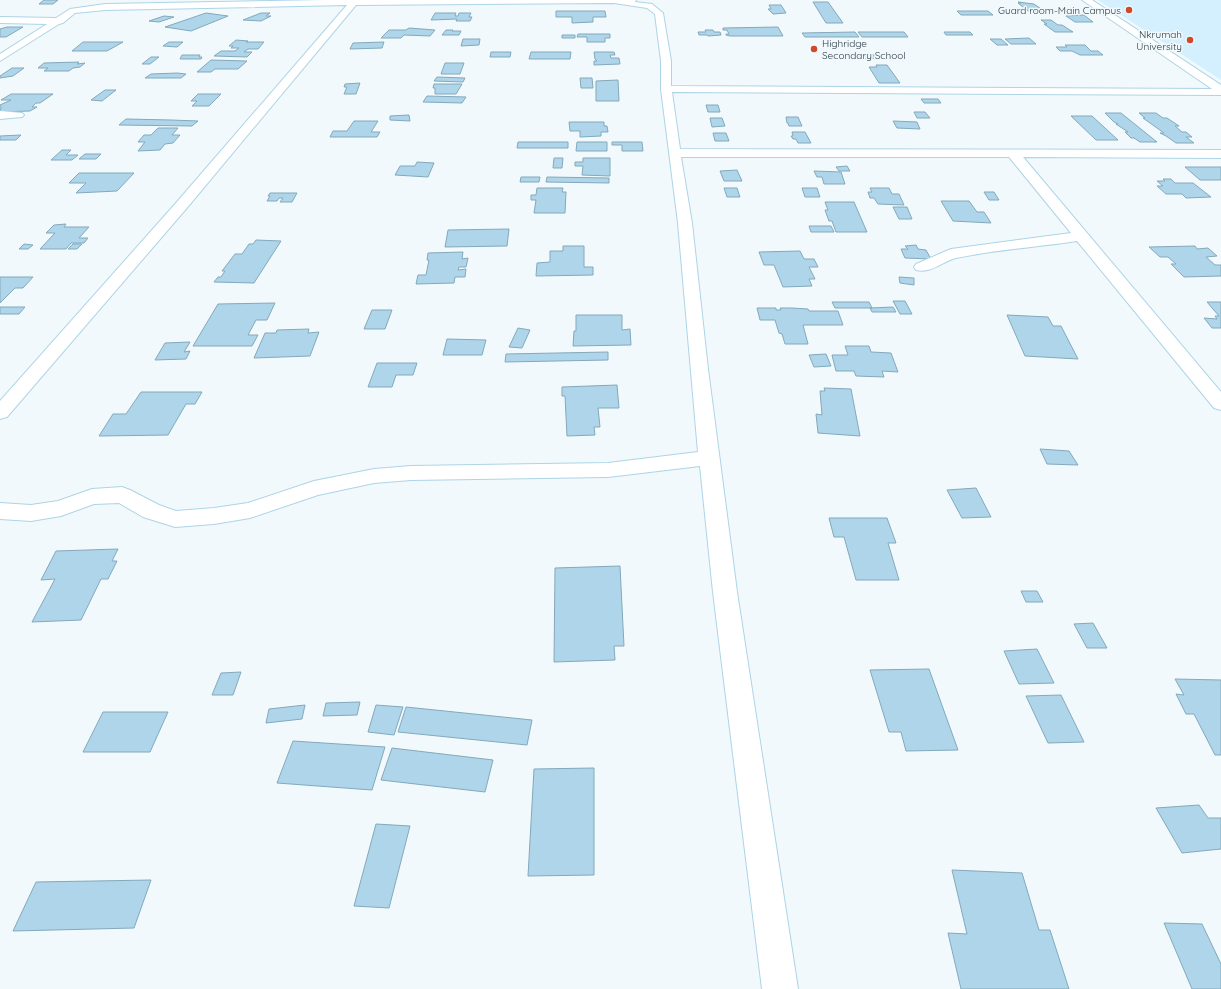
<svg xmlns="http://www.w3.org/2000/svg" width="1221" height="989" font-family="Quicksand,sans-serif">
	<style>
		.built { fill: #d4f0ff }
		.building { fill: #aed5e9; stroke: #83a9bb }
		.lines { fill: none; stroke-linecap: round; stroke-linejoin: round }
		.minor-casing { stroke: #add4e7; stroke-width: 2 }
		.minor { fill: #fff; fill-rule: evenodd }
		.poi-dot { fill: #d2482a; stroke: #f1f9fd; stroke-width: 1.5 }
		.labels { text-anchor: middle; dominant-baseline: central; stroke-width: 3; stroke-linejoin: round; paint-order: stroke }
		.far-poi-label { font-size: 10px; fill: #2a3a41; stroke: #f1f9fd; text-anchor: end }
	</style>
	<rect width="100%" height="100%" fill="#f1f9fd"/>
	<!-- built -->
	<path class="built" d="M1098,0H1221V80Z"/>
	<!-- building -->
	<path class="building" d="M44,0H58L53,4H39Z
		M813,2H828L843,23H826Z
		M1018,2L1034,4L1044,11H1028L1018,3H1021Z
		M769,5H781L786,13L773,14L768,9H771Z
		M556,11H605L606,17H593V22L572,23V17H556Z
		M957,11H988L993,15H961Z
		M206,13L228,16L191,31L165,27Z
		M261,13H270L266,16H271L261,21L243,20Z
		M435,13H456L455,16H458L459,13H471L469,17H472L470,21H456L457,19L431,20Z
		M1084,15L1093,22H1075L1066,16Z
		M164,16L174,17L159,22L149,21Z
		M1041,20H1051L1058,25H1062L1073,32H1055L1044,24H1047Z
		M7,27H23L6,37H0V29Z
		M778,27L783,36H730L726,35V34H729L727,30H723V28Z
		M409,28L435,30L430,36L404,35L401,38H381L389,30H406Z
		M446,30H453L452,31H461L459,35H442Z
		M705,30H713L714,32H720L721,35L708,36L707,35H699L698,32H706Z
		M855,32L859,37H805L802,33Z
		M858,32H904L908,37H862Z
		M944,32H970L973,35H946Z
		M578,34H610V38H605V42H587V37H577Z
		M562,35H575V38H562Z
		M1029,38L1036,44H1011L1005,39Z
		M463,39H480L479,45L461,46Z
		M990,39H1001L1008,45H997Z
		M236,40L248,41L246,42H264L258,49H248L244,52H252L247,57L214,56L221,51H235L239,48H231L233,46H229Z
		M83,42H123L107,51H72Z
		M169,42H183L177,47L163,46Z
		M384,42L382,48L350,49L353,43Z
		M1065,45H1085L1091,51H1098L1103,55H1080L1072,51H1060L1056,47H1067Z
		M491,52H511L510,57H490Z
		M531,52H571L570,59H529Z
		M594,52H614L615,55H610L611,58H619L620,64L594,65V61H597L595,59Z
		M182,55H200L199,57H202L201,59H180Z
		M857,55H881L884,58L860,59Z
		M151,57H159L150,64H142Z
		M211,60L247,61L238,69H215L211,72H197Z
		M79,62L77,64L85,63L80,67L73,68L69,71H44L48,68H38L44,63Z
		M445,63H464L460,74H441Z
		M876,65H887L900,83H879L869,67H877Z
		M12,68H24L13,76L0,78V76Z
		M177,73L186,74L181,78H145L151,74Z
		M437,77L465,78L463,82L434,81Z
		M580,78H592L593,88H581Z
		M618,80L619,101H596V81Z
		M360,83L356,94H344L347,87H344L345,84Z
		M434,84H462L456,94H435V88H433Z
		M105,90H116L102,101L91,100Z
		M11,94H53L40,103H36L32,107H37L30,111L0,112L1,107L0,105L11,100H1Z
		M198,94H221L209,106H192L197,101H191Z
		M427,96L466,97L462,103L423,102Z
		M921,99H938L941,103H924Z
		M706,105H718L720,112H708Z
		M914,112H925L930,118H917Z
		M1105,113H1121L1157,142H1140L1134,138H1131L1125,132H1128L1116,124H1118L1114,122Z
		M1139,113H1156L1163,118H1167L1179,126H1175L1182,132H1186L1192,137H1186L1194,143H1176L1166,136L1160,133H1164L1143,118H1145Z
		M409,115L410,121L390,120V116Z
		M1071,116H1092L1118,140H1096Z
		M786,117H798L802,126H789L788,123H787Z
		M710,118H722L725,126L712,127Z
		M126,119L171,120L198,121L192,126L119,125Z
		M354,121H378L371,132H380L377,137H330L333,131H347Z
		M893,121L917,122L920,129L897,128Z
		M569,122H604V126H607L608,132H601V136L580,137V131H570Z
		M158,128H178L172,135H180L173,143L165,144L160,150L138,151L145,142H138L144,135H151Z
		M792,132H805L811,143H798L796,139H793L791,136H793Z
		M713,133H726L729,141H715Z
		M21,135L16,140H0V136Z
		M518,142H568V148H517Z
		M577,142H607V151H576Z
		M612,142H642L643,151H622V145H612Z
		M62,150H71L66,155H78L72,160H51Z
		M85,154H101L96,159H79Z
		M554,158H563L562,168H553Z
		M583,158H610V176L582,175L583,166H575V162H583Z
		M417,162L434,163L428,177L395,175L400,166H415Z
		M847,166L850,171H839L836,167Z
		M1185,167H1221V180H1200Z
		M737,170L742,181H724L720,171Z
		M814,171L841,172L845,184H824L822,177H817Z
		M79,173H134L117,191L76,193L86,183H69Z
		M521,177H540L539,182H520Z
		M547,177L609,178V183L546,182Z
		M1163,179H1171L1175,183H1193L1211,197L1186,198L1182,194H1166L1157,186H1163L1157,181H1165Z
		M537,188H563L562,192H566L565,213H534L536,200H531V195H536Z
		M724,188H737L740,197H727Z
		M802,188H817L820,197H805Z
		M870,188H889L892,194H899L904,205L878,204L874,198H870L868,192H872Z
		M984,192H994L999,200H989Z
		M270,193H297L292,202H280L283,198H279L277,201H267L270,196H268Z
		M941,201H969L977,212H984L991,223L953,221Z
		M825,202H854L867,232H836L832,221H829L825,210H828Z
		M893,207H907L912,219H899Z
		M66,224L64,227H89L79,238H88L84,243H71L66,249H40L55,233H46L54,225Z
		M809,226H831L834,232H811Z
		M509,229L507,246L445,247L448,230Z
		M256,240L281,241L254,283L214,282L218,277H221L225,271H222L235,254H242L249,244H253Z
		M24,244L33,245L28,249H19Z
		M73,244H82L77,249H68Z
		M916,245L918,249L926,250L931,259L905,258L901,249H908L905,246Z
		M563,246H584V267H593V275L536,276L537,263L550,262V251H563Z
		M1195,246L1197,249L1208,248L1217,256L1206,257L1215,265H1221V276L1184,277L1171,264H1176L1168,257H1160L1149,247Z
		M800,251L804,259H814L818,267H809L815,279H809L812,286L783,287L774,265H764L759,252Z
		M463,252L462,259L468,258L466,267H459L458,270L466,269L465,277H455L454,283L416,284L418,275H426L429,260H427L428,253Z
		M0,277H33L23,288H15L0,303Z
		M899,277L914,278V285L900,283Z
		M893,301H905L912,314H900Z
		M832,302H869L872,308H835Z
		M1207,302H1221V328H1212L1204,318L1217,319L1215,316H1219Z
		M275,303L267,320H256L248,335H258L252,346H193L218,304Z
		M0,307H25L19,314H0Z
		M893,307L896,312H872L870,308Z
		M757,308H776V310H781L780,308H792L808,309L809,311H838L843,325H803L808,344H785L782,334L779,333L775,320H760Z
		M372,310H392L385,329H364Z
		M576,315H622V330L630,329L631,345L573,346L574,331H576Z
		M1007,315L1048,317L1053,326H1061L1078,359L1025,356Z
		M518,328L530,330L522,348L509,347Z
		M309,329L308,333L319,332L310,356L254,358L265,333H276L277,330Z
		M447,339L486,340L482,355H443Z
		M190,342L184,352L190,351L186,359L155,360L165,343Z
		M845,346H869L871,352L891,353L898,372L882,371L884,377L856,376L854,371H836L832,355H848Z
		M608,352V360L505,362L506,354Z
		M826,354L831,366L814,367L809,355Z
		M377,363H417L413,375H396L392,387H368Z
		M617,385L619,408H598L600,427H594L595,435L567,436L565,396H562V387Z
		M824,388L851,389L860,436L818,433L816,414L822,415L820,391H825Z
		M141,392H202L195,404H186L168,435L99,436L113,414H126Z
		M1040,449L1069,451L1078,465L1047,464Z
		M976,488L991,517L962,518L947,490Z
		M829,518H887L896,543H888L899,580H856L844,537H834Z
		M118,549L112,561H117L108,579H101L81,620L32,622L55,579L41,580L56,551Z
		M620,566L624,646H614L615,660L554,662L555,568Z
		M1021,591H1037L1043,602H1026Z
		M1093,623L1107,648H1087L1074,624Z
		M1037,649L1054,683L1019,684L1004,651Z
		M929,669L958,750L906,751L901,732H889L870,670Z
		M241,672L233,695H212L221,673Z
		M1175,679L1221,680V755H1215L1194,714H1186L1176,694L1184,695Z
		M1061,695L1084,742L1048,743L1026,696Z
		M360,702L357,715L323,716L326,703Z
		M305,705L302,719L266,723L269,709Z
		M376,705L403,707L394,735L368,732Z
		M406,707L532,720L527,745L398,732Z
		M103,712H168L150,752H83Z
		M293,741L385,747L372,790L277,783Z
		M392,748L493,760L485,792L381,780Z
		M594,768V875L528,876L534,769Z
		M1199,805L1208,818H1221V849L1182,853L1156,808Z
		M376,824L410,826L389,908L354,906Z
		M952,870L1022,873L1039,930H1050L1069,989H961L948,933L967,934Z
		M151,880L134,928L13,931L36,882Z
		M1164,923L1202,924L1221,964V989H1192Z"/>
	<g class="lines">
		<!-- minor casing -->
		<g class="minor-casing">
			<path id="minor" d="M325,0H636L635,2L652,4L663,13L671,61V86L1212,89L1082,0H1092L1221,85V95L672,92L680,149L1221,150V158L1023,157L1221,392V410L1214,408L1077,241C1037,247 996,250 956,258C943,261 931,274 916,270L914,267L916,264L951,249L1071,233L1009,157H681L692,223L708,369L737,592L798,989H762L713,592L700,466L608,477L411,480L374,483L318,495L250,518L214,524L175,527L143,517L119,503L94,504L61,516L31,521L0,519V503L31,505L58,501L92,489L122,487L130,490L159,505L176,511L214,508L248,503L314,481L374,469L411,466L608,463L698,452L678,223L661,89V61L655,14L647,8L614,3L356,5L186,209L7,417L0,419V401L176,203L347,5L105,10L75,13L63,23L59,24L0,61V54L47,24L0,23V17L56,18L70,9L105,4Z
				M0,111L22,113L24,115L22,117L0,119Z"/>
		</g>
		<!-- minor -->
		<use href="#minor" class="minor"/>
	</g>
	<!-- markers -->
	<g class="poi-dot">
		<circle cx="1129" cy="10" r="4"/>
		<circle cx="1190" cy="40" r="4"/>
		<circle cx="814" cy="49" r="4"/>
	</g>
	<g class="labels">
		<!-- far-poi labels -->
		<g class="far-poi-label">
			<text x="1121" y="10">Guard room-Main Campus</text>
			<text x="1182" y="34">Nkrumah<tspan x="1182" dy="12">University</tspan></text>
			<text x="822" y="43" text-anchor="start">Highridge<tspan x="822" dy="12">Secondary School</tspan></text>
		</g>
	</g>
</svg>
